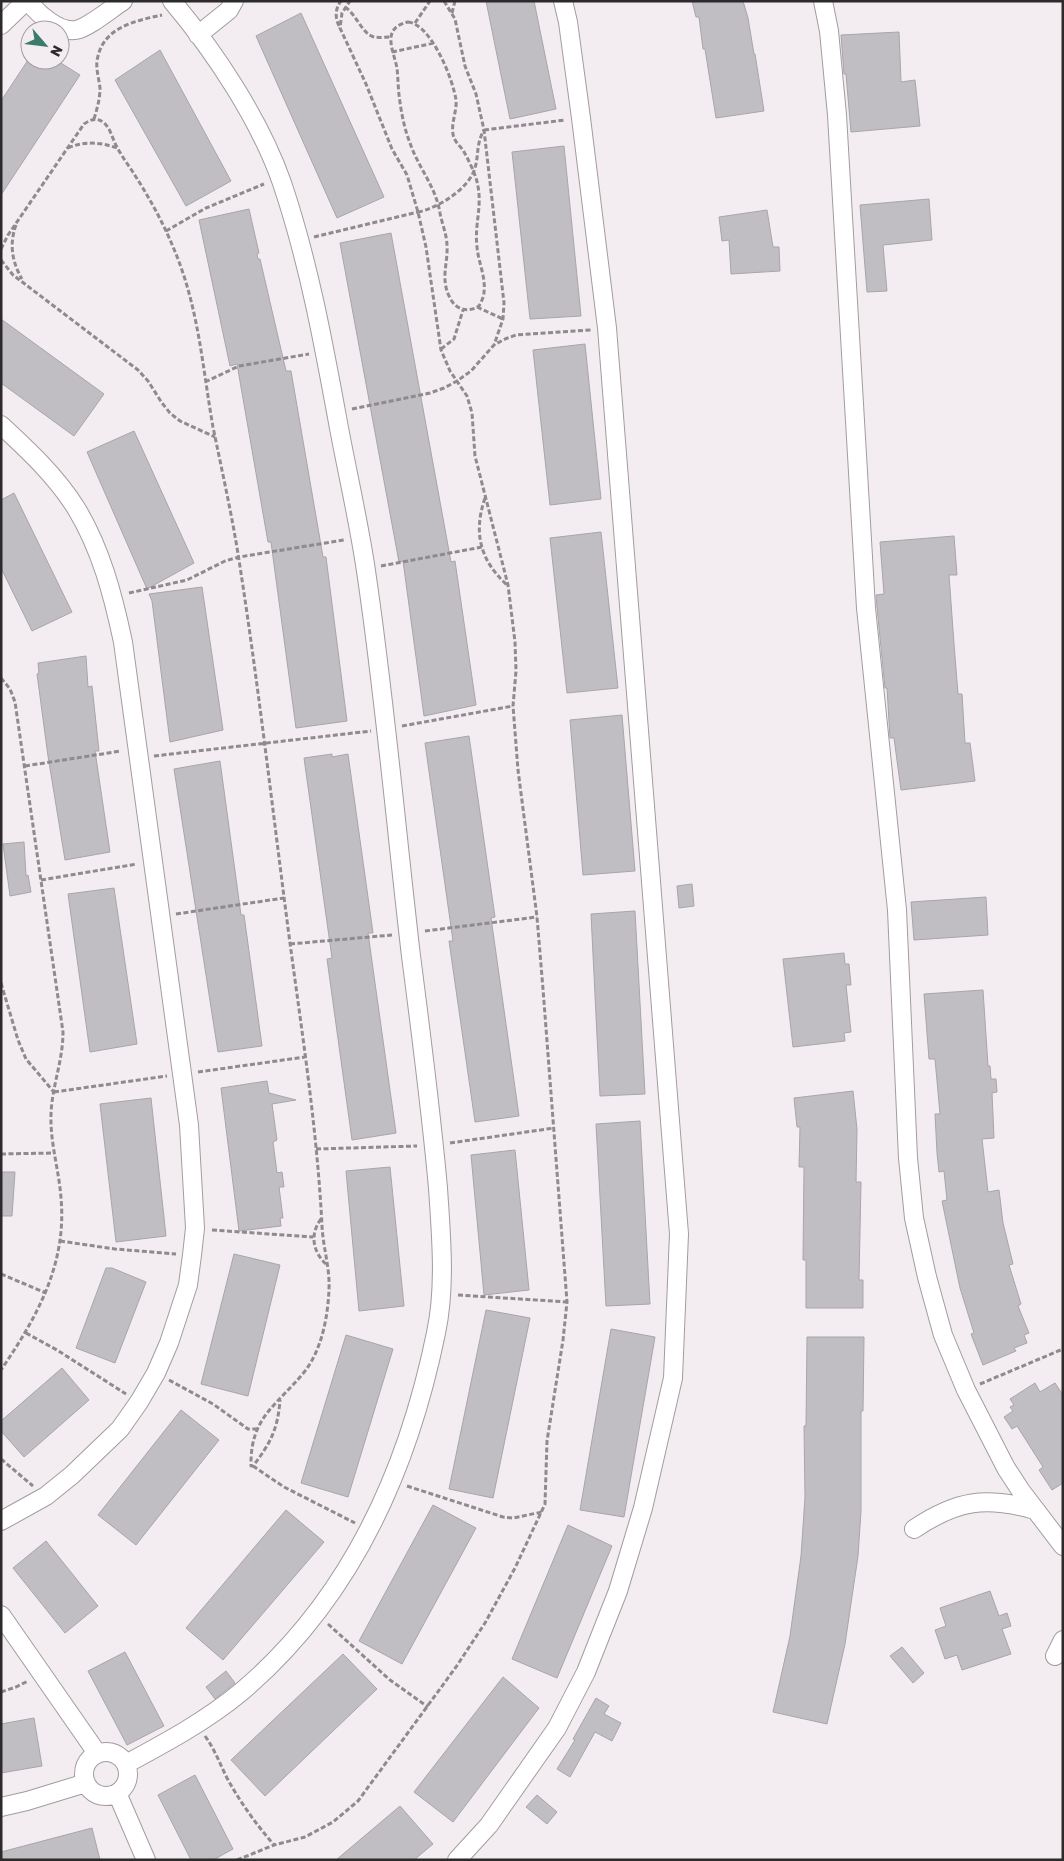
<svg xmlns="http://www.w3.org/2000/svg" width="1064" height="1861" font-family="Rubik,sans-serif">
	<style>
		.building { fill: #c0bdc3; stroke: #a8a5ab }
		.lines { fill: none; stroke-linecap: round; stroke-linejoin: round }
		.minor-casing { stroke: #a39c9f; stroke-width: 20 }
		.path { stroke: #8f8a8d; stroke-width: 3; stroke-dasharray: 5 2.5; stroke-linecap: butt }
		.minor { stroke: #fff; stroke-width: 18 }
		.path-bridge { stroke: #8f8a8d; stroke-width: 3; stroke-dasharray: 5 2.5; stroke-linecap: butt }
	</style>
	<rect width="100%" height="100%" fill="#f3ecf0"/>
	<!-- building -->
	<path class="building" d="M486,1H534L556,109L510,119Z
		M692,1H743L748,18L754,54H755L764,111L716,118L705,49H703L699,17H696Z
		M301,13L384,197L337,218L256,36Z
		M899,32L901,82L915,80L920,126L851,132L846,74H844L841,35Z
		M160,50L231,181L186,206L115,80Z
		M28,60H56L80,75L1,195V101Z
		M564,146L581,316L530,319L512,152Z
		M929,199L932,240L883,245L887,291L867,292L860,205Z
		M249,209L259,253L257,254L258,259H260L286,371H291L323,557H326L347,721L296,728L271,542H268L237,364L230,366L199,220Z
		M767,210L773,247H779L780,271L731,274L729,240L722,241L719,217Z
		M391,233L451,562L455,561L476,705L424,716L403,561L399,562L340,243Z
		M1,319L104,394L74,436L1,383Z
		M585,344L601,499L550,505L533,350Z
		M134,431L194,563L147,589L87,452Z
		M14,493L72,612L32,631L1,568V500Z
		M601,532L618,688L567,693L550,538Z
		M954,536L957,575H949L954,644L958,694H962L965,743H970L975,781L901,790L894,738H890L887,688H885L877,607L876,595L884,594L880,542Z
		M202,587L223,730L170,742L152,601L149,594Z
		M86,656L88,687L92,686L99,751H95L110,852L65,860L48,756L37,674L39,673L38,663Z
		M622,715L635,871L583,875L570,720Z
		M469,736L495,917L491,918L519,1116L475,1122L449,941H453L425,743Z
		M332,754V757L348,754L373,933H368L396,1133L352,1140L327,959L332,958L304,758Z
		M220,761L241,915H244L262,1046L218,1052L174,769Z
		M24,842L26,876L28,875L31,892L10,896L3,844Z
		M692,884L694,906L679,908L677,886Z
		M114,888L137,1044L90,1052L68,894Z
		M986,897L988,935L914,940L911,902Z
		M635,911L645,1094L600,1096L591,914Z
		M844,953L845,964H849L851,985H846L851,1032L844,1033L845,1041L793,1047L783,959Z
		M983,990L988,1066H990L991,1079H996L997,1092L992,1093L994,1138L982,1139L988,1192L999,1190L1003,1223L1013,1264L1009,1265L1021,1304L1018,1306L1029,1333L1024,1335L1027,1343L1014,1348L1016,1351L983,1365L971,1334L974,1333L960,1288L942,1201L947,1200L944,1171L939,1172L937,1153L935,1114H940L935,1059H929L924,994Z
		M267,1081L269,1093L296,1100L272,1104L277,1140L273,1142L277,1173L282,1172L284,1187H279L283,1218H280L281,1226L239,1231L221,1088Z
		M853,1091L857,1129L856,1182H861L859,1280H863V1308H806V1260H803L804,1167H799L800,1127H797L794,1098Z
		M151,1098L166,1236L116,1242L100,1104Z
		M640,1121L650,1304L606,1306L596,1124Z
		M515,1150L529,1290L484,1295L471,1155Z
		M390,1167L404,1306L359,1311L346,1171Z
		M1,1172H15L12,1216H1Z
		M234,1254L280,1265L248,1396L201,1384Z
		M106,1268H112L146,1282L115,1363L76,1348Z
		M486,1310L530,1318L493,1498L449,1489Z
		M611,1329L655,1337L624,1517L580,1510Z
		M346,1335L393,1349L348,1497L301,1483Z
		M807,1337H864L863,1411H861V1511L858,1556L845,1644L827,1724L773,1712L790,1636L801,1556L805,1497L804,1426H806Z
		M62,1368L89,1400L24,1457L1,1431V1421Z
		M1035,1383L1040,1392L1055,1383L1063,1395V1483L1052,1490L1039,1470L1043,1467L1017,1426L1012,1429L1004,1417L1013,1411L1010,1407L1014,1405L1010,1399Z
		M181,1410L219,1440L136,1545L98,1515Z
		M433,1505L476,1528L402,1664L359,1641Z
		M286,1510L324,1542L223,1660L186,1628Z
		M568,1525L612,1546L557,1678L512,1659Z
		M46,1541L98,1606L65,1633L13,1568Z
		M990,1591L999,1616L1007,1613L1011,1626L1002,1629L1011,1654L962,1670L957,1655L945,1659L935,1630L946,1626L940,1608Z
		M902,1647L924,1673L913,1683L890,1656Z
		M125,1652L164,1726L127,1745L88,1671Z
		M343,1654L377,1689L265,1796L231,1760Z
		M226,1671L235,1683L215,1699L206,1687Z
		M503,1677L539,1708L453,1822L414,1792Z
		M596,1698L609,1706L604,1714L621,1723L612,1741L595,1732L570,1777L557,1769L575,1740L573,1739Z
		M34,1718L42,1766L1,1773V1724Z
		M195,1775L233,1849L213,1860H191L158,1795Z
		M537,1795L557,1812L547,1824L526,1807Z
		M400,1806L433,1844L414,1860H336Z
		M92,1828L100,1860H1V1852Z"/>
	<g class="lines">
		<!-- minor casing -->
		<g class="minor-casing">
			<path id="minor" d="M28,1C38,14 59,33 76,30C88,28 112,8 123,1
				M823,1L829,31L837,115L866,608L897,910L908,1158L914,1218L927,1277L943,1335L966,1390L1006,1468L1021,1491L1063,1546
				M1,25L26,1
				M198,35L229,10L234,1
				M1,425C28,450 56,476 76,508C101,549 113,595 123,642L189,1125L195,1228L192,1255L188,1285L169,1343L156,1373L139,1402L120,1429L72,1475L46,1496L1,1521
				M914,1529C957,1500 986,1496 1035,1510
				M1,1615L97,1753
				M1055,1656L1063,1640
				M84 1774a22 22 0 1 1 44 0a22 22 0 1 1-44 0Z
				M126,1764C165,1743 206,1721 241,1692C350,1600 408,1470 436,1333C446,1286 441,1235 438,1188C431,1110 421,1033 411,956C396,828 385,699 366,571C359,523 348,476 339,428C324,346 309,263 282,183C260,120 215,52 172,1
				M117,1793L146,1860
				M1,1807L27,1801L86,1783
				M457,1860L489,1825L557,1728L586,1672L618,1591L643,1508L673,1378L679,1234L607,328L581,118L568,22L563,1"/>
		</g>
		<!-- path -->
		<path class="path" d="M444,1L455,19L465,66L476,94L484,130L504,303L503,319L494,345
			M345,7C357,15 362,34 374,37C379,38 385,37 390,37
			M452,13L455,1
			M408,22C431,24 453,79 456,100C457,111 451,123 453,134C454,141 459,145 463,150C468,159 473,169 476,178C484,205 474,222 477,247C478,261 486,277 484,292C484,297 481,302 479,306C468,313 456,310 450,298C440,279 448,264 447,246C447,235 442,224 440,213C436,187 418,167 410,143C404,128 401,111 399,95C398,86 398,77 397,68C393,49 381,28 408,22Z
			M415,23L430,1
			M339,26C335,17 335,9 341,1
			M392,52L434,43
			M94,119C97,109 100,99 100,88C99,79 96,70 97,61C102,27 135,21 162,15
			M484,130L565,120
			M68,148C84,141 100,142 117,148
			M16,225C9,244 12,262 22,279
			M166,231L206,208L264,184
			M314,237L418,212
			M1,249L8,235L84,124C90,120 96,117 103,122C111,128 112,139 117,147C122,157 130,167 136,177C159,213 178,252 189,293C201,337 205,382 213,427C222,471 232,515 239,560C258,682 272,805 288,928C301,1027 317,1126 322,1226C323,1247 330,1268 329,1289C328,1316 322,1349 305,1371C278,1405 250,1416 251,1466H253C270,1444 278,1429 280,1400
			M1,260L13,275L138,370L148,381L162,403L170,413L180,421L215,437
			M477,307L503,319
			M441,349L454,339L463,310
			M205,382L239,366L309,354
			M352,409L430,393L444,388L457,381L471,371L494,345L505,339L516,335L591,330
			M485,498C473,533 480,560 507,585
			M381,566L482,547
			M129,593L187,580L225,561L239,557L344,540
			M1,678L10,689L15,702L63,1032C63,1061 52,1086 51,1114C50,1143 59,1170 61,1198C67,1264 37,1317 1,1370
			M402,726L513,706
			M154,756L371,731
			M25,766L121,751
			M41,880L137,864
			M176,914L284,898
			M425,931L537,917
			M290,944L392,935
			M1,983L18,1040L26,1059L53,1091
			M198,1072L305,1057
			M54,1092L167,1076
			M450,1143L554,1128
			M316,1149L417,1146
			M1,1154L54,1153
			M321,1219C309,1235 313,1253 328,1266
			M212,1230L313,1237
			M60,1241L115,1249L176,1254
			M1,1274L46,1293
			M458,1295L567,1302
			M26,1333L57,1350L126,1394
			M169,1380L213,1404L248,1429H257
			M980,1384L1063,1349
			M1,1459L33,1486
			M253,1466L284,1487L355,1523
			M407,1486L503,1517L513,1518L542,1512
			M328,1624L390,1680L428,1707
			M1,1692L16,1687L28,1681
			M205,1736C215,1750 220,1764 227,1778C240,1802 256,1824 274,1845
			M237,1860L274,1845L305,1837L333,1822L358,1801L456,1667L485,1623L515,1568L545,1504L547,1441L563,1340L567,1302L543,989L537,917L518,770L513,706L516,671L515,642L508,585L475,456L472,413L467,396L450,371L441,350L426,247L418,212L407,175L392,149L366,84L340,28L342,13L350,1"/>
		<!-- minor -->
		<use href="#minor" class="minor"/>
		<!-- path-bridge -->
		<path class="path-bridge" d="M418,212C438,208 469,189 475,168C479,154 476,144 484,130"/>
	</g>
	<!-- border -->
	<rect width="1064" height="1861" fill="none" stroke="#2c2a2b" stroke-width="5"/>
	<!-- north arrow -->
	<g transform="translate(45 45) rotate(118)"><circle r="24" fill="#f3ecf0" stroke="#a39ea1"/>
	<path d="M0-4L9 19L0 12L-9 19Z" fill="#3b7b6a"/>
	<text y="-8" font-size="14" font-weight="bold" text-anchor="middle" fill="#2c2a2b">N</text>
	</g>
</svg>
